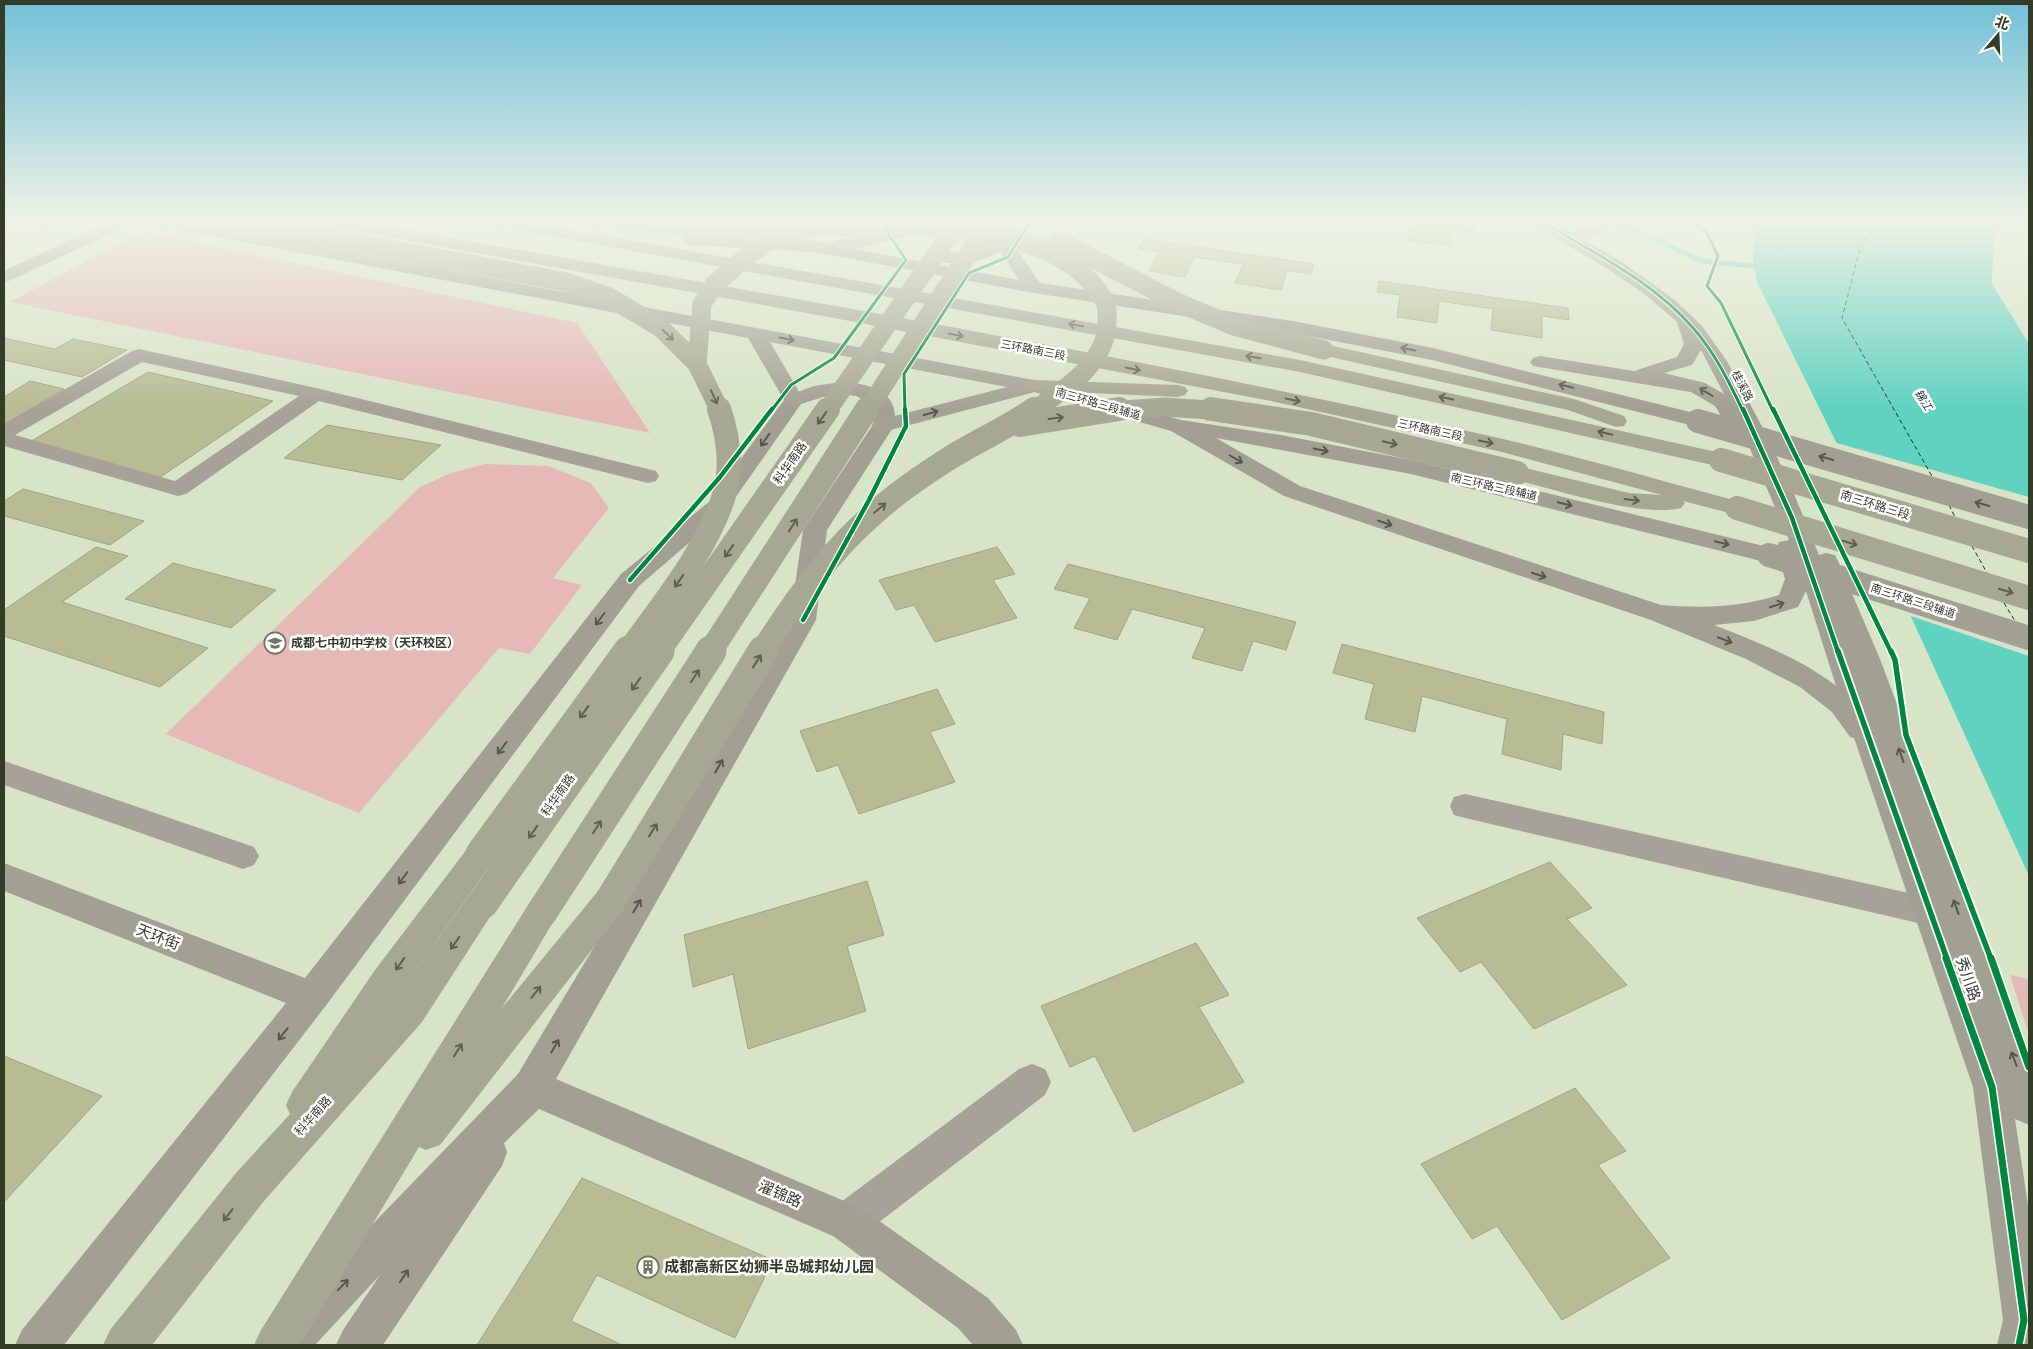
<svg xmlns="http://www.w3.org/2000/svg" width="2033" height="1349" font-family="'Fira Sans Condensed','Noto Sans SC',sans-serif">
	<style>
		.green { fill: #e5b9b6 }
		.water { fill: #60d2c0 }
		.pier { fill: #d7e4c6 }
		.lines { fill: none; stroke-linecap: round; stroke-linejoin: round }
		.stream { stroke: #60d2c0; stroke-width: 5 }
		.ferry { stroke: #13312e; stroke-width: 1; stroke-dasharray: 4.5 3; stroke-linecap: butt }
		.building { fill: #b8bc93; stroke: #9ea48b }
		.street { fill: #a6a297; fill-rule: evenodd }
		.secondary { fill: #a2a093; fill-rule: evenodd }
		.primary { fill: #a4a393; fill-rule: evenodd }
		.highway { fill: #a7a893; fill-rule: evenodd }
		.secondary-bridge { stroke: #a2a093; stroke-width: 24 }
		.highway-bridge-far2 { stroke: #a7a893; stroke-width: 19 }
		.highway-bridge-far1 { stroke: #a7a893; stroke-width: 24 }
		.highway-bridge { stroke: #a7a893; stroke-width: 31 }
		.cycleway-far3-casing { stroke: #fff; stroke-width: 5 }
		.cycleway-far2-casing { stroke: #fff; stroke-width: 7 }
		.cycleway-far1-casing { stroke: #fff; stroke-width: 9 }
		.cycleway-casing { stroke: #fff; stroke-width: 10 }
		.cycleway-far3 { stroke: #00873e; stroke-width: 3 }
		.cycleway-far2 { stroke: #00873e; stroke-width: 4.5 }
		.cycleway-far1 { stroke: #00873e; stroke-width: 5.5 }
		.cycleway { stroke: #00873e; stroke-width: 7 }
		.oneway { stroke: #5c624c }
		.oneway2 { stroke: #555b47 }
		.oneway3 { stroke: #545a47 }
		.labels { text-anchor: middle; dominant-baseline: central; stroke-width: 5; stroke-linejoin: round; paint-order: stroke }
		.far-street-label { font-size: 11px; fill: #333c26; stroke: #fff }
		.far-water-label { font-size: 11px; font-style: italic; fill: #13312e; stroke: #fff }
		.street-label { font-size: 12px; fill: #333c26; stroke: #fff }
		.poi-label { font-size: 12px; font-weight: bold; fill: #333c26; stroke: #fff; text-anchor: start }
		.near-street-label { font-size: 15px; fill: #333c26; stroke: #fff }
		.near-poi-label { font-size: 15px; font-weight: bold; fill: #333c26; stroke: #fff; text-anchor: start }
	</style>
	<rect width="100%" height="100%" fill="#d7e4c6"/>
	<!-- green -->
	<path class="green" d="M4,220H36L54,224L4,249Z
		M143,231L577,323L650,433L10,302Z
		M485,464L548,466L591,483L609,508L553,578L582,585L530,654L499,648L359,813L166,734L420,487L451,473Z
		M2010,975L2029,979V1035Z"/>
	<!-- water -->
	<path class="water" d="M1756,220H2002L1994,233L1992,284L2029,344V876L1913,621L1837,444L1757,282L1753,258Z"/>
	<!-- pier -->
	<path class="pier" d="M1833,442L2029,497V656L1908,615Z"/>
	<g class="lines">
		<!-- stream -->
		<path class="stream" d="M1613,220L1702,261L1764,267"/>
		<!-- ferry -->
		<path class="ferry" d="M1882,220L1861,245L1842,318L1933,478
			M1949,505L1955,517
			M1972,546L1987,573
			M2004,603L2015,621"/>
	</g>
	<!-- building -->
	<path class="building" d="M1390,220H1452L1475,223L1474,232L1452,229L1450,246L1408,241L1411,224Z
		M1144,239L1314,264L1311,274L1287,271L1281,290L1235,283L1243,264L1194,257L1185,277L1149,271L1159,252L1138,249Z
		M1379,281L1568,308L1569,320L1542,316V338L1491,330L1493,309L1439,301L1437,323L1397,317L1400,295L1377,292Z
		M4,338L55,349L73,339L127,350L82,377L4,360Z
		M148,372L273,401L159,478L28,443Z
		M30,381L64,389L7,423L4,422V397Z
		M327,425L441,445L402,480L284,458Z
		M23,489L144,521L110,545L4,516V501Z
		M96,547L128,556L62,602L208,648L160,687L4,636V610Z
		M997,547L1015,574L993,580L1017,618L935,642L914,605L896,610L879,580Z
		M173,563L276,590L231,628L125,599Z
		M1068,564L1296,622L1286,650L1253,641L1242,671L1192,658L1205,628L1132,609L1117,640L1074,628L1090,598L1054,589Z
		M1342,644L1604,712L1602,744L1563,734L1561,770L1502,754L1507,719L1422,696L1415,732L1365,719L1374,684L1333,673Z
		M937,689L955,724L930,732L955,782L859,814L838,765L817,772L800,731Z
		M1550,862L1592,908L1567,919L1627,985L1534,1029L1481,962L1460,972L1417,918Z
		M867,881L884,935L847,946L866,1011L748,1049L733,974L693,987L684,935Z
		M1196,943L1229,995L1199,1007L1244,1082L1134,1132L1095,1056L1070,1067L1041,1006Z
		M4,1056L102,1096L4,1202Z
		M1575,1088L1626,1151L1598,1165L1670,1258L1562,1320L1497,1226L1472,1239L1421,1164Z
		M582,1178L773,1260L735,1338L597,1275L571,1321L622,1345H477Z"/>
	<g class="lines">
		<!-- street -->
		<path class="street" d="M1596,220H1615C1607,232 1582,247 1567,244L1564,240L1567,236Z
			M139,349L316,388L656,471L659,476L656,481L648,483L319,401L186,494L178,496L4,446V424L132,351ZM142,362L299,396L175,481L15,435Z
			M4,761L254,847L259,856L254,865L243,869L4,785Z
			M1465,794L1931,898L1943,902L1948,912L1943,922L1931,926L1465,818L1454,815L1450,806L1454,797Z
			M1032,1064L1045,1069L1051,1082L1045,1095L861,1236L847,1242L833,1236L827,1222L833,1208L1019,1069Z"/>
		<!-- secondary -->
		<path class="secondary" d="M113,220H134L132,224L4,283V271Z
			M919,220H931L933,223L927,232L854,249L1019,280L1000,251C980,264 957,266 935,261L932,257L935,253C943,251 951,253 959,253C983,253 995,238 1007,220H1023L1011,241L1040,283L1293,321L1433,348L1706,416L1709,421L1706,426L1698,427L1432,360L1293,333L1034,293L814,252L780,242L777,238L780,234L786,233L831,245L834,241L915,224Z
			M1531,220H1551L1622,262L1676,301L1702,326L1727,361L1766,434L1792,489L1819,555L1826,553L1835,555L1838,561L1880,659L2029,1057V1125L2015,1119L2029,1212V1345H1997L2003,1320L1973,1087L1854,738L1850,737L1832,712L1800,687L1746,659L1651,620L1284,496L1171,431L1027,390L1024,386L1027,382L1034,380L1181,420L1281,435L1411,460L1776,549L1779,542L1789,540L1742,430H1730L1715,406L1691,392L1533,366L1530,362L1533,358L1540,356L1634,371L1677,357L1684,344L1677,322L1646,295L1609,270L1533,224ZM1701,350L1724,394L1705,383L1664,373L1692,365ZM1216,438L1411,474L1769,563L1779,559L1785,579L1779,595C1738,608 1704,608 1661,605L1300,486ZM1806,591L1836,686C1800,658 1757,642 1714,625L1754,621L1798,607Z
			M841,382C869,383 901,391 894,426L827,530L816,620L556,1079L861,1208L988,1298L1016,1330L1023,1345H973L958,1328L833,1236L539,1109L504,1143L507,1152L502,1166L383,1345H336L343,1330L380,1275L315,1345H263L270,1330L518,1074L790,620L803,530L872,426L875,415L871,404L856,396L841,394L823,397L801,404L726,511L639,586L324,1008L64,1345H15L22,1330L286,1003L4,891V863L305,978L621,574L710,501L787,396L814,386Z"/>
		<!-- primary -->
		<path class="primary" d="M146,220H180L1034,380L1041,382L1044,386L1041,390L1035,392L883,432L875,431L872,426L875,421L1007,387L770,342L804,400L801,404L794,406L787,404L784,400L748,338L154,225L148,224Z"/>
		<!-- highway -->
		<path class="highway" d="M315,220H350C735,289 1122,352 1503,439C1584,458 1665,482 1745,503L1749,508L1745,513L1737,515L1683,501L1685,503L1681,508C1642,518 1550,488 1509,478L1506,473L1509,468L1517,466L1629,493L1662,495L1502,452L1271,401L834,318L323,225L317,224Z
			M482,220H517L1300,360L1721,453L1729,455L1732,460L1729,465L1721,467L1300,372L490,225L484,224Z
			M588,220H630L691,225L697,226L699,230L697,234L691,235L595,227L589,226L587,222Z
			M693,236L814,242L820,243L823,247L820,251L814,252L687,245L684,241L687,237Z
			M1324,344L1574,399L1624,416L1627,421L1624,426L1616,427L1568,410L1317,354L1314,350L1317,346Z
			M1034,380L1178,385L1185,387L1188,391L1185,395L1178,397L1027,390L1024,386L1027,382Z
			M481,841L492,845L497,854L492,863L393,1002L471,893L483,889L495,893L499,903L422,1022L264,1201L152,1345H103L110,1330L236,1173L290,1114L286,1105L292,1092L375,970L470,845Z
			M610,887L622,891L626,901L622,911L440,1145L426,1150L419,1147L300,1345H254L261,1330L530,902L542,898L554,902L559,912L502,1008L598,891Z"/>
		<!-- secondary-bridge -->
		<path class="secondary-bridge" d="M1698,421L2029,517
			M1769,555L2029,638"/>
		<!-- highway-bridge-far2 -->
		<path class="highway-bridge-far2" d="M236,221L566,282L609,297L661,328L697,364
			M691,230C735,229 779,228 823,227C906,225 1056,217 1104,300C1108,307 1107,314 1107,322C1107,364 1063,390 1033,411
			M1059,241L1179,303L1234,326L1324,350
			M720,411L697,364L702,304L714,285L746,257L767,242L790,235
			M827,411L960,220
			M867,411L990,220
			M1108,411L1165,407L1225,411"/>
		<!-- highway-bridge-far1 -->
		<path class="highway-bridge-far1" d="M1211,409L1311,424L1517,473
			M1020,425L1119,409
			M1721,460L2029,551
			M1737,508L2029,598
			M628,652C662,605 709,548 725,492C732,465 728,435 719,409
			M658,652L828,409
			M710,652L867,409
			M762,652C792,604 827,555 869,518C890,498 920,477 945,461C974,442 1006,429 1034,409"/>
		<!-- highway-bridge -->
		<path class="highway-bridge" d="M481,854L629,651
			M610,901L763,651
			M483,903L659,651
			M542,912L711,651"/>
		<!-- cycleway-far3 casing -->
		<g class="cycleway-far3-casing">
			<path id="cycleway-far3" d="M1539,220C1592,252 1653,281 1694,329C1715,353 1729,382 1743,411
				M1692,220L1707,233L1718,256L1707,286L1721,303L1773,411
				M771,411L791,385L834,358L906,260L885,229L893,220
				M905,411L904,374L969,273L1008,257L1031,220"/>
		</g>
		<!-- cycleway-far2 casing -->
		<g class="cycleway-far2-casing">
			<path id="cycleway-far2" d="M1743,409L1792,518L1838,652
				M1773,409L1891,652
				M630,580L720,477L772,409
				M803,620L869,500L906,426L905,409"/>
		</g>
		<!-- cycleway-far1 casing -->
		<g class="cycleway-far1-casing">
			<path id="cycleway-far1" d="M1838,651L1947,959
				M1891,651L1895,660L1906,735L1991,959"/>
		</g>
		<!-- cycleway casing -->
		<g class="cycleway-casing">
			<path id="cycleway" d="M1946,958L1992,1087L2024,1320L2019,1345
				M1991,958L2029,1067"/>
		</g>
		<!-- cycleway-far3 -->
		<use href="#cycleway-far3" class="cycleway-far3"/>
		<!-- cycleway-far2 -->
		<use href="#cycleway-far2" class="cycleway-far2"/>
		<!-- cycleway-far1 -->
		<use href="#cycleway-far1" class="cycleway-far1"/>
		<!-- cycleway -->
		<use href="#cycleway" class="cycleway"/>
	</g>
	<!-- one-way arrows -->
	<defs><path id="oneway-shaft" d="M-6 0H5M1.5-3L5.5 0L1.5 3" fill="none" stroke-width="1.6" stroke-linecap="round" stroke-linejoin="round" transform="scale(1.25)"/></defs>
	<g class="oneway">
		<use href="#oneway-shaft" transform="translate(1076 325) rotate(-170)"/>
		<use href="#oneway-shaft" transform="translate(668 335) rotate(45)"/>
		<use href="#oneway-shaft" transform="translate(956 335) rotate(11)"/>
		<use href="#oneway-shaft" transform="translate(1253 357) rotate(-170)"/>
		<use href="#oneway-shaft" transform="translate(1133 369) rotate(11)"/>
		<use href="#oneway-shaft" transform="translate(714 397) rotate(66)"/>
		<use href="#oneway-shaft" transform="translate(1446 398) rotate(-168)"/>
		<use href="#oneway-shaft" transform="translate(1293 400) rotate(12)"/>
		<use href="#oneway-shaft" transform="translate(822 418) rotate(125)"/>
		<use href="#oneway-shaft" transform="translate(1056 418) rotate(-8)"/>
		<use href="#oneway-shaft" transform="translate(1605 433) rotate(-167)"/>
		<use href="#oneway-shaft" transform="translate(1486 442) rotate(12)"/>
		<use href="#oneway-shaft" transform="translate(1390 443) rotate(13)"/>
		<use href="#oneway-shaft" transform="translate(1632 500) rotate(7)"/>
		<use href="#oneway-shaft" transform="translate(880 508) rotate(-40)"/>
		<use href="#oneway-shaft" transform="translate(793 525) rotate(-57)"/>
		<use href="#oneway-shaft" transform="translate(1850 543) rotate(17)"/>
		<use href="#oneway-shaft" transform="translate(729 551) rotate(125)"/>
		<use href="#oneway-shaft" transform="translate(679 581) rotate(125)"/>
		<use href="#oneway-shaft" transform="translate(2006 591) rotate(17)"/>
		<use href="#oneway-shaft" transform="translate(757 661) rotate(-58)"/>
		<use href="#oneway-shaft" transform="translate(695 676) rotate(-57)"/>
		<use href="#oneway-shaft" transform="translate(636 684) rotate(125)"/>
		<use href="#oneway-shaft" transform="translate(584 712) rotate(126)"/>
		<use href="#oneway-shaft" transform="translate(597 827) rotate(-57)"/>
		<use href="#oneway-shaft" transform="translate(653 830) rotate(-58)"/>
		<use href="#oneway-shaft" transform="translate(533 832) rotate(125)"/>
		<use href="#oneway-shaft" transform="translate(455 943) rotate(125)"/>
		<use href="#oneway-shaft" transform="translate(400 964) rotate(126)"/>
		<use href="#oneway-shaft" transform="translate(536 992) rotate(-51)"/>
		<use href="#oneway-shaft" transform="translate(458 1050) rotate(-58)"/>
		<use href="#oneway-shaft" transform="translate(228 1215) rotate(128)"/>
	</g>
	<g class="oneway2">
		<use href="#oneway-shaft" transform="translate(787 339) rotate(11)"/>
		<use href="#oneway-shaft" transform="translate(931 413) rotate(-15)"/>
	</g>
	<g class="oneway3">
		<use href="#oneway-shaft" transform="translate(1408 349) rotate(-169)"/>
		<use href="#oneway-shaft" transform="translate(1566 386) rotate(-166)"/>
		<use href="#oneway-shaft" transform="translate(1706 392) rotate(-149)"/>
		<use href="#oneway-shaft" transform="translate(765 440) rotate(125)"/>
		<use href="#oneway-shaft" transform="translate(1321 450) rotate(11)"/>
		<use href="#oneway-shaft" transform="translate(1826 458) rotate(-164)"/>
		<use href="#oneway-shaft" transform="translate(1236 459) rotate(30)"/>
		<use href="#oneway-shaft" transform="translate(1565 504) rotate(14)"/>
		<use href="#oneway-shaft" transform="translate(1982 504) rotate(-164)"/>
		<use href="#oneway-shaft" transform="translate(1385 523) rotate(19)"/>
		<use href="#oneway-shaft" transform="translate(1722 543) rotate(14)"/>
		<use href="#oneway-shaft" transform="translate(1539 575) rotate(18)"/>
		<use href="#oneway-shaft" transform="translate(1777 605) rotate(-18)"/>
		<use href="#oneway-shaft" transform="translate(600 619) rotate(127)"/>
		<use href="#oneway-shaft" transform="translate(1725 640) rotate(21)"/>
		<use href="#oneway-shaft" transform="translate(502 748) rotate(127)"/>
		<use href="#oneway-shaft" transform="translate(1901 755) rotate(-110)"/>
		<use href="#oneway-shaft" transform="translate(719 766) rotate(-60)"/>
		<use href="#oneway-shaft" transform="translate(403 878) rotate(127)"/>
		<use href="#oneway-shaft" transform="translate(637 906) rotate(-60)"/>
		<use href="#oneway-shaft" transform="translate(1956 907) rotate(-110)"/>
		<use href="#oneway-shaft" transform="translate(283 1034) rotate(128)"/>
		<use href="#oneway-shaft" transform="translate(555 1046) rotate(-60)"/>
		<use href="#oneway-shaft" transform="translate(2014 1059) rotate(-111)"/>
		<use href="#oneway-shaft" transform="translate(404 1276) rotate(-56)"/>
		<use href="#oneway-shaft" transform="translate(343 1285) rotate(-46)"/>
	</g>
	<!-- sky -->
	<linearGradient id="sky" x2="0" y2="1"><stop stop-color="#71c0d8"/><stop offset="0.54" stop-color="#edf3e5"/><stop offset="1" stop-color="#edf3e5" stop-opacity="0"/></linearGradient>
	<rect width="2033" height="409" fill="url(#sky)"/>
	<!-- icons -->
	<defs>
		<g id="school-ring" transform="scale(1.125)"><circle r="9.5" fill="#fff" stroke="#6c775e" stroke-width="1.5"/><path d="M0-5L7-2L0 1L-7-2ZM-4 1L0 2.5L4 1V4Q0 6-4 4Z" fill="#6c775e"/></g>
		<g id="building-ring" transform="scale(1.125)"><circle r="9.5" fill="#fff" stroke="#6c775e" stroke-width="1.5"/><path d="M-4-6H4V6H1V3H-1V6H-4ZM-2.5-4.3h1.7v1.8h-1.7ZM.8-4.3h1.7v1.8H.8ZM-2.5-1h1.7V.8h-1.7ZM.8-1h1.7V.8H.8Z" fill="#6c775e"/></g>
	</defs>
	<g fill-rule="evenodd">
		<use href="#school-ring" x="275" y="643"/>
		<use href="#building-ring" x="648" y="1267"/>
	</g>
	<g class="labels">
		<!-- far-street labels -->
		<g class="far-street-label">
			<text transform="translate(1033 350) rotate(11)">三环路南三段</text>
			<text transform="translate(1742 386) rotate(63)">桂溪路</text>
			<text transform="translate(1098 404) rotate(16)">南三环路三段辅道</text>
			<text transform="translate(1430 430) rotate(12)">三环路南三段</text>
			<text transform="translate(1494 487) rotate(13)">南三环路三段辅道</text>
			<text transform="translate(1913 601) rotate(18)">南三环路三段辅道</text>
		</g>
		<!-- far-water labels -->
		<g class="far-water-label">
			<text transform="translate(1923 400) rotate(58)">锦江</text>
		</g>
		<!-- street labels -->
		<g class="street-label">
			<text transform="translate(790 463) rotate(-55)">科华南路</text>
			<text transform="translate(1875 505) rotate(17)">南三环路三段</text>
			<text transform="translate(558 795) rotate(-55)">科华南路</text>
			<text transform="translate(313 1116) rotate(-48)">科华南路</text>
		</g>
		<!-- poi labels -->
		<g class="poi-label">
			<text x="291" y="643">成都七中初中学校（天环校区）</text>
		</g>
		<!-- near-street labels -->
		<g class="near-street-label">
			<text transform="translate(158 937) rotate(21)">天环街</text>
			<text transform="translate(1968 979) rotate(71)">秀川路</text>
			<text transform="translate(780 1194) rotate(23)">濯锦路</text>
		</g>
		<!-- near-poi labels -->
		<g class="near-poi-label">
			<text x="664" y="1267">成都高新区幼狮半岛城邦幼儿园</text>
		</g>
	</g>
	<!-- border -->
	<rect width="2033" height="1349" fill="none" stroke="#333c26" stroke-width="10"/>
	<!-- north arrow -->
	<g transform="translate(1998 35) rotate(19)" stroke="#ffffff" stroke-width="4" paint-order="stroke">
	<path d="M0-4L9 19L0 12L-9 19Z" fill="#333c26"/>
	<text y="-8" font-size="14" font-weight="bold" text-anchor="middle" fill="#333c26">北</text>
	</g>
</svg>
